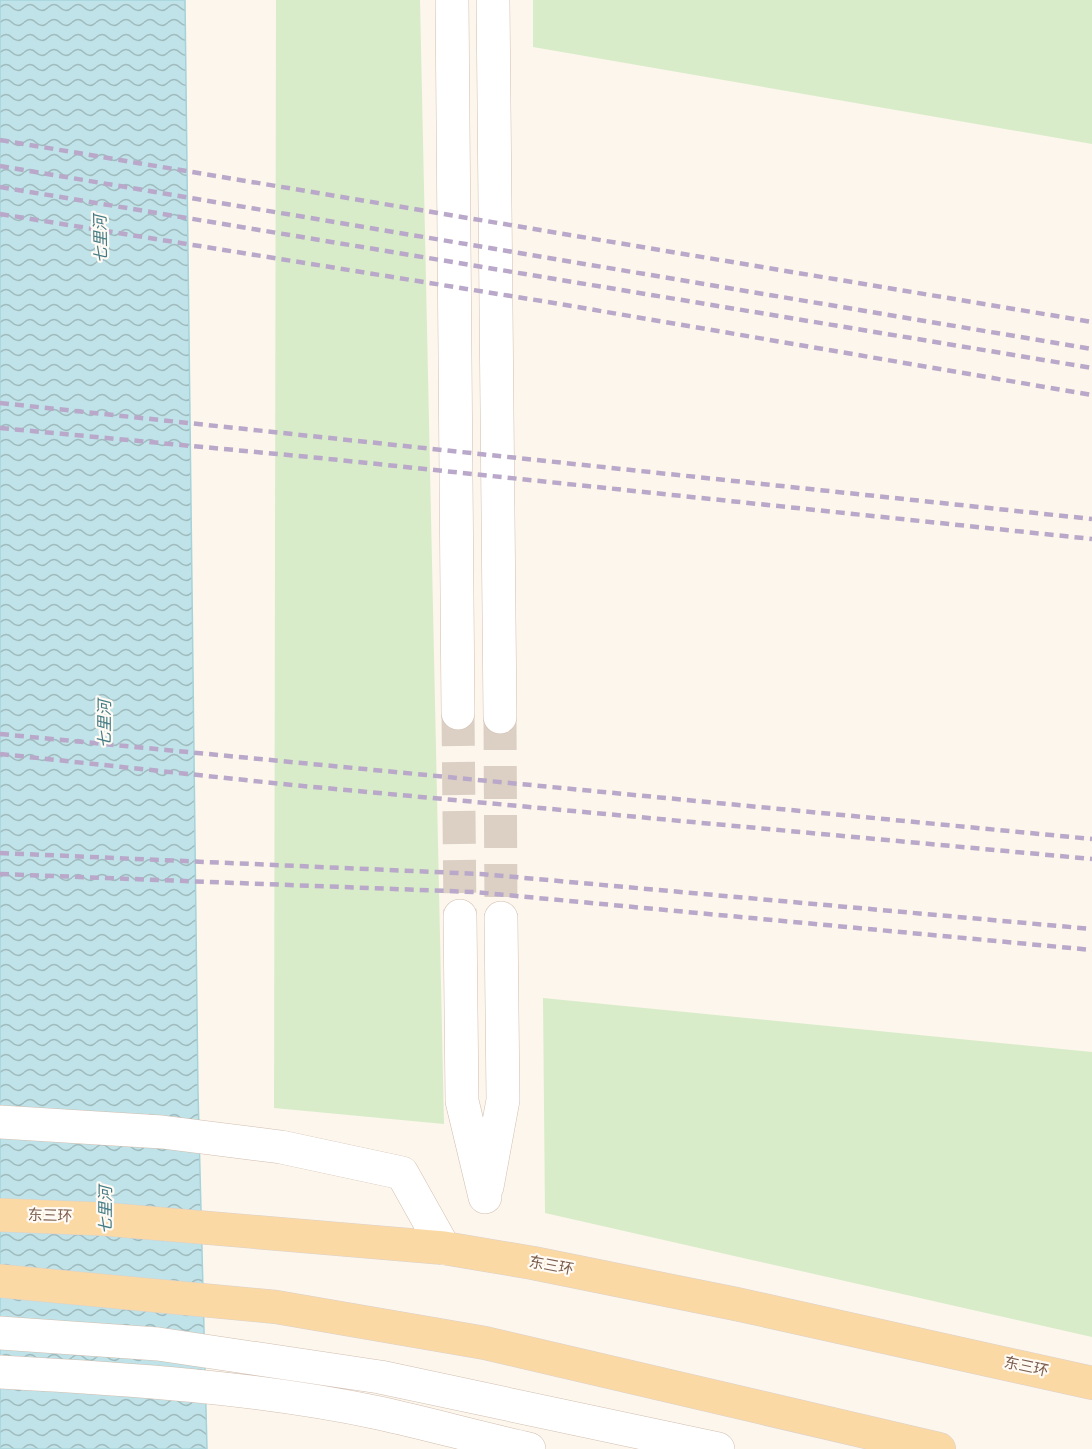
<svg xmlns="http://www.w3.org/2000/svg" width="1092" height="1449" font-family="Overpass,'Noto Sans SC',sans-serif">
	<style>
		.park { fill: #d8ecc9 }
		.water { fill: url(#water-waves); stroke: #a5d3da; stroke-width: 1.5 }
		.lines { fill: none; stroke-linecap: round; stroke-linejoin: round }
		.minor-tunnel { stroke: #dcd0c4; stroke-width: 33; stroke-dasharray: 33 16; stroke-linecap: butt }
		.minor-casing { stroke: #d1beb0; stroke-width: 34 }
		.major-casing { stroke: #dad1cd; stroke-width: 34 }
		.minor { stroke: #fff; stroke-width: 33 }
		.major { stroke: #fbd9a5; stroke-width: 33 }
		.rail { stroke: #b9a8c9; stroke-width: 4.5; stroke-dasharray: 9 6; stroke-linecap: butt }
		.labels { text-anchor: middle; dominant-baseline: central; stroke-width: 4.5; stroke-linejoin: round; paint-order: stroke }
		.street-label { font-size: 15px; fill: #7a5c4d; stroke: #fffaf3 }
		.water-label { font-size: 16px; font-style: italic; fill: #437c86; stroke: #fffaf3 }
	</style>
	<defs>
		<pattern id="water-waves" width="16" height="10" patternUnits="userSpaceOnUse" patternTransform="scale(1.5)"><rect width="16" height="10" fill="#bfe3e8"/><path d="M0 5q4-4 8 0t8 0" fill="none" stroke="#a0bbbe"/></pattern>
	</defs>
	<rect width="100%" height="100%" fill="#fdf6ec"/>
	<!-- park -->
	<path class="park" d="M276,0H420L444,1124L274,1108Z
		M533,0H1092V144L533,47Z
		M543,998L1092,1052V1337L545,1213Z"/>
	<!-- water -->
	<path class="water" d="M0,0H185L198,1092L207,1449H0Z"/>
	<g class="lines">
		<!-- minor-tunnel -->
		<path class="minor-tunnel" d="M458,713L460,916
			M500,717L501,918"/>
		<!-- minor casing -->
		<g class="minor-casing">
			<path id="minor" d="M452,0L458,713
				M493,0L500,717
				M460,916L462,1101L485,1197
				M0,1122L162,1132L281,1147L402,1173L444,1248
				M487,1187L503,1100L501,918
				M0,1333L158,1344L380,1377L718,1449
				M0,1372C126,1379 255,1387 379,1413C429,1424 479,1438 529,1449"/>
		</g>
		<!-- major casing -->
		<g class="major-casing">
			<path id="major" d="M0,1215L103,1219L444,1248L533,1263L736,1304L1092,1383
				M0,1281L276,1307L485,1343L939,1449"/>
		</g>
		<!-- minor -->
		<use href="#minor" class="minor"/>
		<!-- major -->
		<use href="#major" class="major"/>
		<!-- rail -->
		<path class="rail" d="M0,140L1092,322
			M0,166L1092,349
			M0,187L1092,368
			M0,214L548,302L1092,395
			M0,403L1092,519
			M0,428L320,458L1092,539
			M0,734L1092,839
			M0,754L292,785L1092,859
			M0,853L481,874L1092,929
			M0,874L474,892L1092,950"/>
	</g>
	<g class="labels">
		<!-- street labels -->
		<g class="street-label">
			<text transform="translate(50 1217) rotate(2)">东三环</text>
			<text transform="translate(551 1267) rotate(11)">东三环</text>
			<text transform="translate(1026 1368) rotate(12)">东三环</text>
		</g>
		<!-- water labels -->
		<g class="water-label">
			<text transform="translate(102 239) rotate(-91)">七里河</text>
			<text transform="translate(106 724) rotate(-90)">七里河</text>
			<text transform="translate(107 1210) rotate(-90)">七里河</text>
		</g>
	</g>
</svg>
